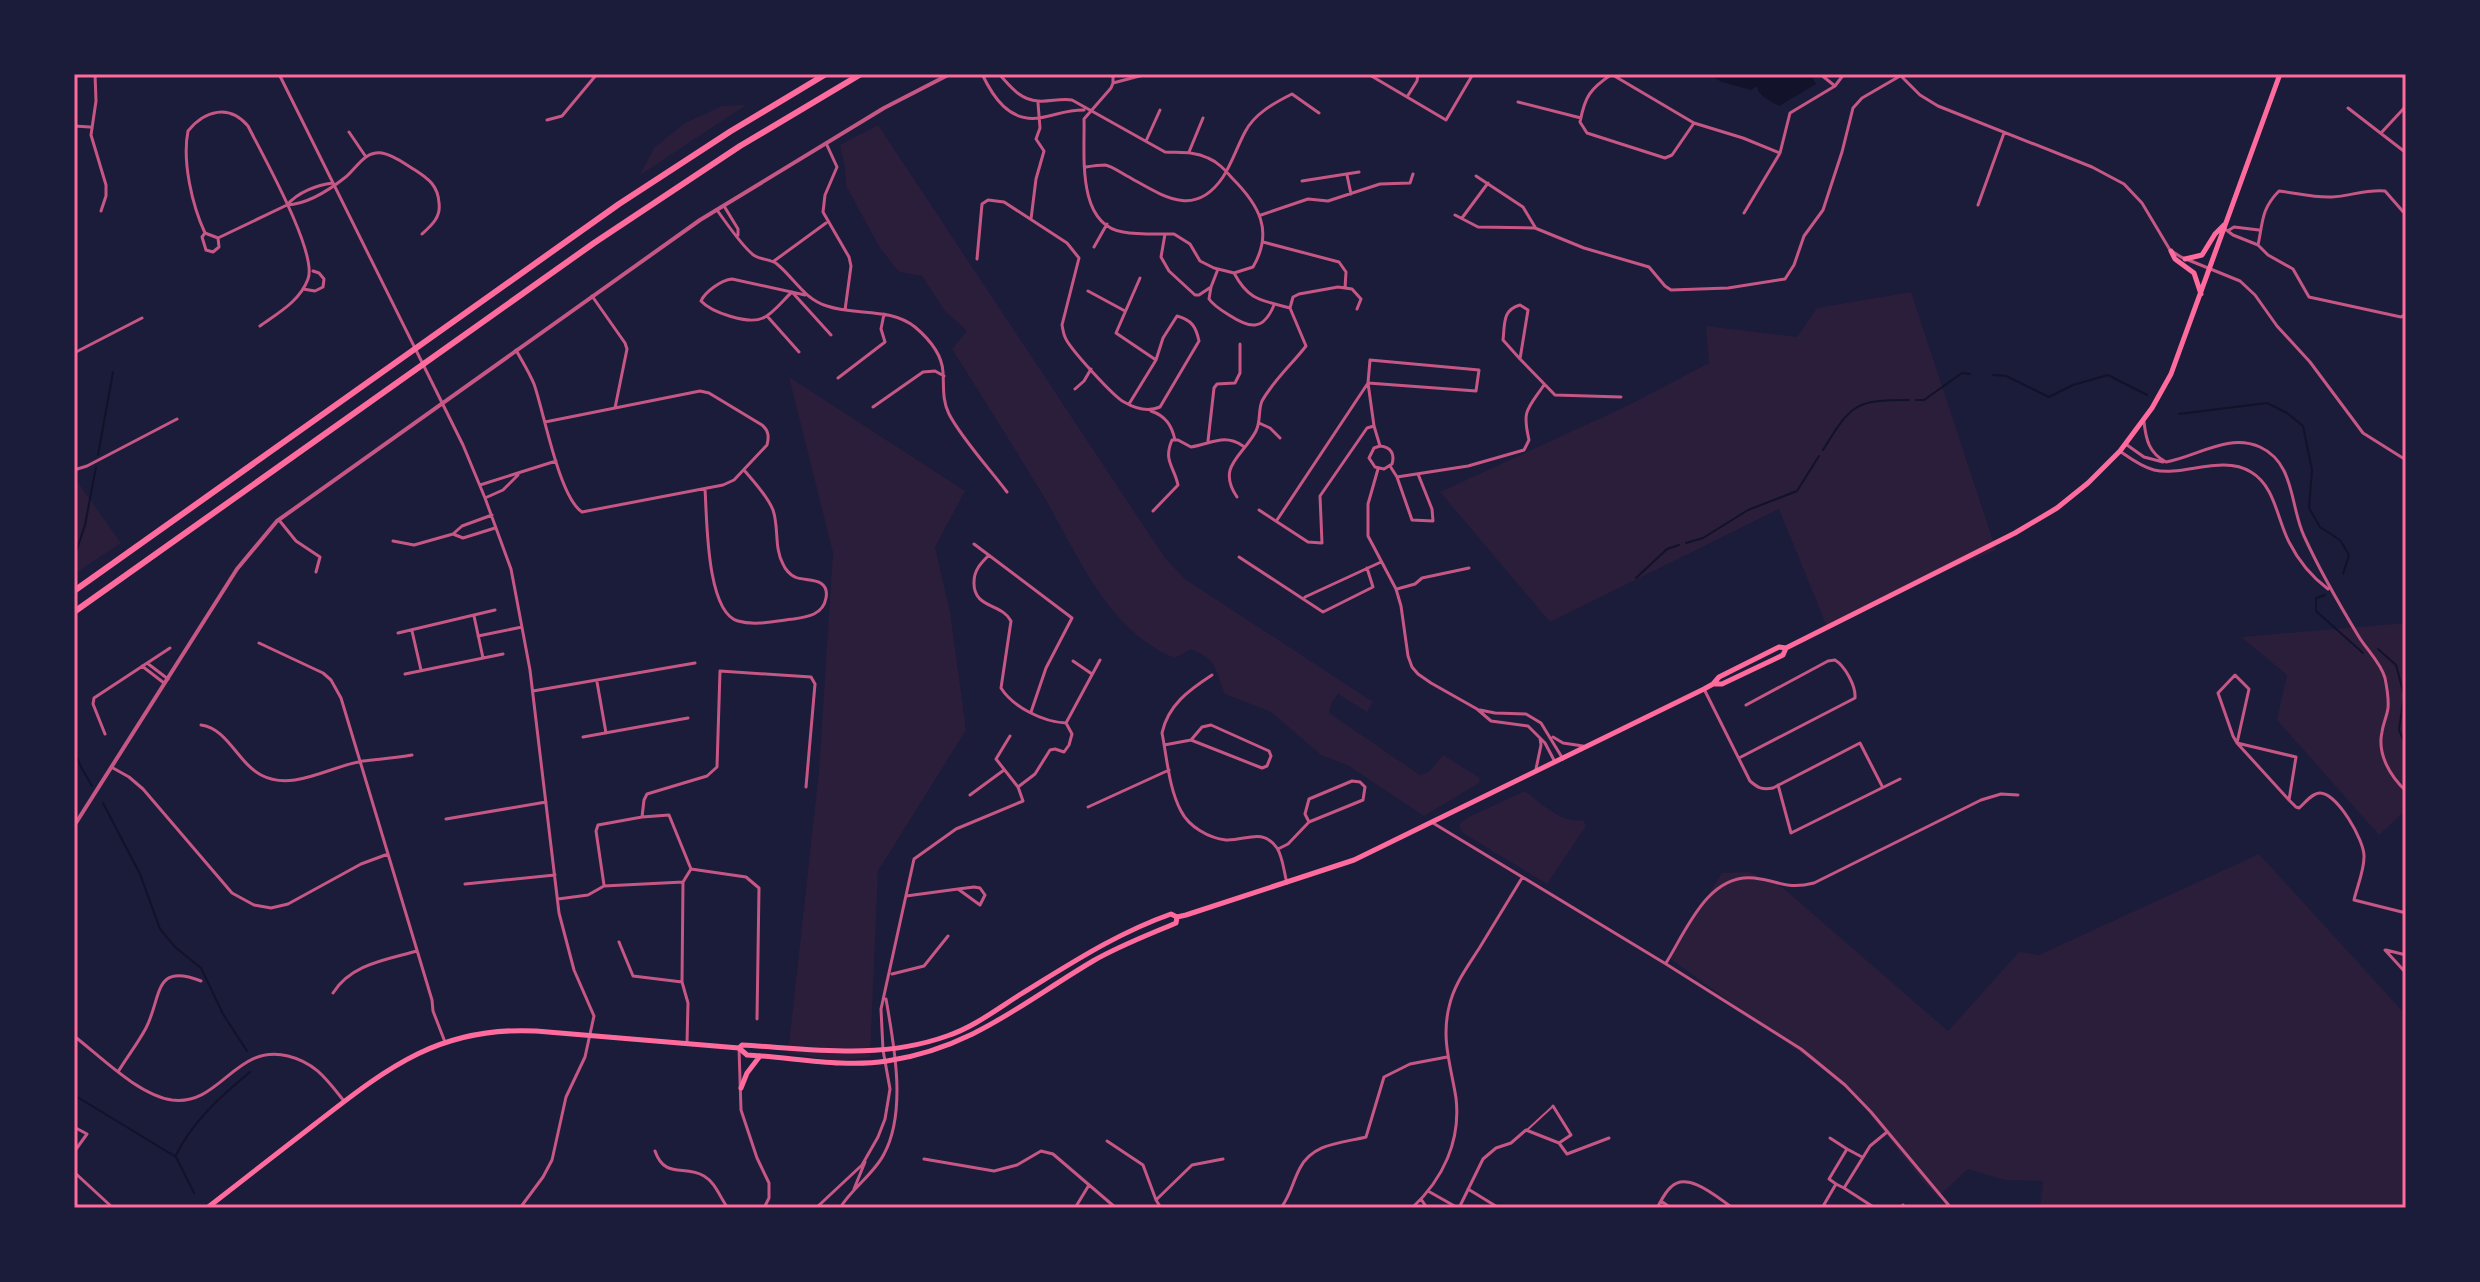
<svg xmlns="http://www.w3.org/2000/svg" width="2480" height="1282" font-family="'PT Serif',serif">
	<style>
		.green { fill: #2a1e3b }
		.water { fill: #12122b }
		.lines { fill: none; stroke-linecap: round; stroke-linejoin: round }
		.stream { stroke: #12122b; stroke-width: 2 }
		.service { stroke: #c65784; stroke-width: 2 }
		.minor { stroke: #c65784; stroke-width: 3 }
		.tertiary { stroke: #c65784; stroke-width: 4 }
		.primary { stroke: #ff6b9d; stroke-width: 5 }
		.motorway { stroke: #ff6b9d; stroke-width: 6 }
		.neatline { fill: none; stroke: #ff6b9d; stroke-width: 3 }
	</style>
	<rect width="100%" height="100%" fill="#1b1b3a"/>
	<!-- green -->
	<path class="green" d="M746,105L640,175L654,148L685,123L722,106Z
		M878,125L1165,558L1185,579L1373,702L1367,712L1338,694L1332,702L1329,713L1420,775L1429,772L1443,755L1480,778L1479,783L1424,816L1349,766L1321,755L1271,712L1225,694C1214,669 1220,662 1191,649L1175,658C1106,630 1078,554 1043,495C1013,446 983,398 952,349L967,331L945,311L922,276L899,272L880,248L846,186L845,168L840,145Z
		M1911,292L1996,550L1884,596L1827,627L1779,509L1550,622L1440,492L1629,405L1709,363L1706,326L1797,337L1817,308Z
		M789,377L965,491L935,547L950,612L966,730L878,871L870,1057L838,1061L788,1053L819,771L833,553Z
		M74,477L121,543L74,574Z
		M2406,623V810L2379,835L2277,720L2287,675L2241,637Z
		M1525,791C1541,803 1561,824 1583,820L1586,826L1547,884L1463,833L1459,826L1461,822L1469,817Z
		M2259,854L2406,1015V1208H2040L2043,1181L2004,1180L1968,1169L1938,1197L1922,1180L1848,1087L1668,957L1722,873L1749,872L1782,887L1948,1031L2019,952L2039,955Z"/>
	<!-- water -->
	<path class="water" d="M1708,74H1810L1816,84L1779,106C1771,101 1758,96 1757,86L1751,90L1722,82Z"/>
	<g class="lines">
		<!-- stream -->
		<path class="stream" d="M1993,375L2006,376L2049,397L2073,385L2108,375L2147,395
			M1916,400H1924L1962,373L1970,374
			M2179,414L2267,403L2287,413L2303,426L2312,470L2309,508L2320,527L2340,540L2349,555L2343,574
			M1823,450C1851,404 1855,400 1909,400
			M98,455L113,372
			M1686,543L1703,538L1748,510L1797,491L1819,456
			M74,558L85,525L96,467
			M1636,578L1667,549L1679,545
			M2325,595L2316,598V611L2363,653
			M2378,649L2396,665L2404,695L2399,730L2406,746
			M74,750L81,767L92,786
			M103,803L140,874L160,929L175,947L201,968L223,1014L247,1051
			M74,1095L176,1157L194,1193
			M176,1155C192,1122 222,1095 250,1072"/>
		<!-- service -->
		<path class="service" d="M1527,1130L1552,1107"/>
		<!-- minor -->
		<path class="minor" d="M95,74L96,101L91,135L106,185V196L101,211
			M279,74L463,445L485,498L511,569L530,670L559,913L574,970L594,1016L585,1057L566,1097L552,1160L543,1177L520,1208
			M982,74C993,97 1009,122 1039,118C1057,115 1065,110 1084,110
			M999,74C1010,86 1020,100 1038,101C1050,102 1060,98 1072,100L1165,152C1180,153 1193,151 1208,158C1218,162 1225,170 1232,178C1259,205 1274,231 1253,267L1234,273
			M1113,74V83L1111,88L1084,119C1085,154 1076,224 1123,232C1139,235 1157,234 1174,234L1190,244L1200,261L1214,268L1234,273C1249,301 1261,300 1290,308L1306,346C1293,363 1273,381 1262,401C1258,410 1261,421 1256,431C1243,456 1216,466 1237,497
			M1368,74L1407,97L1417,81L1418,74
			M1611,74L1694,123L1743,138L1780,153
			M1612,74C1590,89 1585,96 1580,122L1587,133L1665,158L1672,155L1694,123
			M1820,74L1835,86
			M1899,74L1920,95L1938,106L2092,167L2124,184L2142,203L2170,250L2181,257L2240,281L2255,295L2277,326L2310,362L2363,433L2406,460
			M2399,74L2406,78
			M1113,83L1147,74
			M1407,97L1446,120L1473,74
			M1518,102L1581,118
			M2348,108L2405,152
			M547,120L562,116L597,74
			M74,126L90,127
			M349,132L366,157
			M2381,133L2406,106
			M1146,141L1160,110
			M826,143L837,167L825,195L823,212L849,257L851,266L845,310
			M1189,152L1203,118
			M1086,167C1092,166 1099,165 1105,165C1112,166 1121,173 1127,176C1162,195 1194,220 1223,177C1232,163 1237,147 1245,132C1254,114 1274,103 1292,94L1319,113
			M1347,175L1351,194
			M1476,176L1523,207L1535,227
			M1302,181L1359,172
			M287,205C308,204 332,188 347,176C358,166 365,151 382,153C394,155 405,164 415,170C429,179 438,186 439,203C441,217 432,225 422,234
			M1978,205L2004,133
			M724,206L738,229V235
			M717,210C724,220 745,250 755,256C762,260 771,259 777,264C795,279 804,299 827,306C856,316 890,307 915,327C928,338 942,354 943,372C944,387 942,400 949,414C962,439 989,468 1007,492
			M1744,213L1780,153L1790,113L1835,86L1844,74
			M1261,215L1308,199L1328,201L1380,184L1410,183L1413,174
			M1455,215L1478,227L1535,228L1584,248L1649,267L1665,286L1671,290L1728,288L1785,279L1794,265L1804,236L1823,210L1842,152L1853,108L1862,98L1900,76
			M2406,215L2385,191C2367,189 2350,196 2332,197C2315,198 2296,193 2279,191C2261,209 2263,222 2258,245L2268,255L2293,269L2309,297L2401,317L2406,314
			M1462,218L1488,183
			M1031,219L1036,179L1044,151L1036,139L1040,128L1038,103
			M2225,229L2233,235L2258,245
			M2229,230L2234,227L2259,230
			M205,233L202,237L206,250L213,252L219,247L218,238
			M1165,234L1161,257L1169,271L1195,295H1199L1211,287
			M1263,242L1339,262L1346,272L1345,288
			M1094,247L1107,224
			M977,259L982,204L988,200L1004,202L1067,243L1079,258L1062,325C1063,329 1063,333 1065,337C1069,348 1114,397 1124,402C1136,409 1148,412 1160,407L1199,341C1196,327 1192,320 1177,316L1163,338L1156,360L1116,333L1140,278
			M774,261L826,223
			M1218,269L1211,287L1209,299C1214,306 1221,310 1229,315C1249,328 1263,332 1274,305
			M303,289L315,291L323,287L324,279L319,273L313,271
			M1088,291L1125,311
			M792,292C784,299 773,314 763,318C748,325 711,312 701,301C705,292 721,280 732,279L805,295
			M792,292L831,335
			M592,296L625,343L627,349L615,408
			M1520,305L1528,310L1520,359L1503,340C1505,324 1502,310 1520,305Z
			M1290,308L1293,297L1299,294L1338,287L1352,289L1361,299L1357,309
			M767,316L799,352
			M260,326C278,313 300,301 308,279C318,253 262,154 248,126C229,104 205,110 188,131C182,161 192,205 205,233L218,238L287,205C298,192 317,185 333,183
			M516,350C522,361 529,372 534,384C544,412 559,497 582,512L723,485L734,480L767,445C769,437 769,431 762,425L709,393L700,391L545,422
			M74,353L142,318
			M1520,359L1555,395L1621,397
			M1370,360L1479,370L1476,391L1368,383Z
			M838,378L885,342L881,329L884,314
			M1368,383L1374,426L1380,446C1391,447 1395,454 1392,464L1384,469L1375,467L1369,458L1374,448L1380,446
			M1075,389L1084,381L1091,369
			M1129,404L1156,360
			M873,407L923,372L935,371L944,376
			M1151,411C1166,416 1172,426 1175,440
			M2144,422C2146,440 2149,453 2166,462C2198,456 2228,433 2260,447C2295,463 2290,506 2304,536C2320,571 2339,604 2359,637C2367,650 2381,663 2385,678C2387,688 2389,698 2388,708C2387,716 2383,724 2382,732C2377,754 2390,776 2406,791
			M1259,423L1270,428L1280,438
			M1208,441L1214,388L1217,384L1235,383L1240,373V344
			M2127,445L2144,457L2163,462
			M2121,452C2131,459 2142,467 2154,470C2182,477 2223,454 2251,472C2275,486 2277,519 2289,542C2298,560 2312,577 2328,589
			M1390,466L1397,477L1468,466L1524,450L1529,440C1522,410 1527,410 1544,385
			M1378,469L1368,504V536L1396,589L1401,606L1408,656L1412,667L1418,674L1431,683L1477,709L1491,721L1528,726L1545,743L1555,762
			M74,470L87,466L177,419
			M1397,477L1412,520L1433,521L1432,509L1418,474
			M480,485L556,461
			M705,489C707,517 706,612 738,621C755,626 776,621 793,619C807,617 823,615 826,598C830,576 805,582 795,577C790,575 785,569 783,564C774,548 779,527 773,510C767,495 754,482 744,470
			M485,498L503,490L518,475
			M1259,510L1308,542L1322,543L1320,496L1367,428L1374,426
			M1153,511L1178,485C1174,466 1163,461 1172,440H1178L1191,447C1211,444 1224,433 1243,446
			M279,520L296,541L320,557L316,572
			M1277,520L1368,383
			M453,534L463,538L495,528
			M393,541L414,545L453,534L462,526L492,515
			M974,544L1072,618L1046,668L1031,712
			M989,555C981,563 974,570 974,582C973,609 1002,603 1011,621L1001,688C1013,707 1043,722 1066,723
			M1239,557L1323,612L1373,587L1367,568
			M1397,589L1415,584L1422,578L1469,568
			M1305,597L1381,562
			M474,616L483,658
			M412,631L421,670
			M398,633L495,610
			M478,636L522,627
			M259,643L323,673L331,680L341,698L432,1000L433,1011L445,1042
			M1073,661L1092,674
			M147,663L168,679
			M142,666L164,683
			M405,674L503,654
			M1212,675C1189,690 1168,705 1162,733C1167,758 1169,789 1181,811C1189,827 1209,838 1226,840C1246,841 1262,827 1277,848C1283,857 1284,873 1287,883
			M597,682L606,733
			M1704,689L1750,781C1758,788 1762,790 1773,788L1860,743L1882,786
			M533,691L695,663
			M1480,710L1495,713L1526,714L1541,723L1563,759
			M201,725C227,728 238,763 261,775C293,792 330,766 363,761C379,759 396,758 412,755
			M105,734L93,704L94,698L170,648
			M1010,736L996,759L1018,787
			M583,737L688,718
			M1553,737L1563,743L1583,746
			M1164,745L1191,740L1262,768L1267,766L1271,756L1269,751L1211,725L1202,727L1191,740
			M1739,758L1855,698C1856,686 1845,666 1835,660L1828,661L1746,705
			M113,768L129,777L143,789L232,893L254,905L271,908L288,904L361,864L388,854
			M1536,769L1541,745L1540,738
			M1778,785L1791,833L1900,779
			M970,795L1004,770
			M2289,800L2296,757L2237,743L2249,689L2235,675L2218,693L2233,736L2237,743L2289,800L2296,807L2299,808C2305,803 2312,793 2320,793C2337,793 2365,841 2364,857C2364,871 2357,887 2354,900L2406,913
			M1088,807L1169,770
			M446,819L546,802
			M1433,823L1666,964L1801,1049L1845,1085L1871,1112L1951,1208
			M1278,849L1288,844L1309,822L1363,800L1365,787L1360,782L1352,781L1309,799L1305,814L1309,822
			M465,884L555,875
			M604,885L596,831L598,825L642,817
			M906,896L958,889L980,905L985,895L980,888L974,887L958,889
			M558,899L588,895L604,886L683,882
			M619,942L633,976L682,982
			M2385,950L2406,973
			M2386,950L2406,955
			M1666,963C1686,931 1708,873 1754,878C1780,881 1786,890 1814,883L1981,800L2001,794L2018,795
			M892,974L924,966L948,936
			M333,993C351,964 386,960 417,951
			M757,1019L759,888L746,877L691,869L669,815L642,817L644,800L647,794L707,776L717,767L720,671L811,677L815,684L806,787
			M74,1036C100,1056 138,1095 172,1100C221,1106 235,1043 288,1056C316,1063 327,1080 344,1101
			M687,1043L688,1003L682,982L683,882L691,869
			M739,1048L741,1110L757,1158L769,1183V1198L764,1208
			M118,1072C127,1057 138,1043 146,1028C162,997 153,962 201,981
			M1553,1106L1571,1135L1559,1143
			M74,1127L87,1134L74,1152
			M1830,1138L1847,1149
			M1107,1141L1143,1165L1156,1200L1161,1208
			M655,1151C665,1180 685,1164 704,1176C716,1183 720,1198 728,1208
			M924,1159L994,1171L1017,1165L1041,1151L1053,1154L1116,1208
			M74,1172L113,1208
			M1836,1184L1829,1179L1847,1149L1862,1157
			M1844,1188L1875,1208
			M854,1189L865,1162
			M1468,1189L1499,1208
			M1428,1191L1458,1208
			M1157,1199L1192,1165L1223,1159
			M1421,1199L1427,1208
			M1661,1201L1671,1208
			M74,1203L79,1208
			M816,1208L862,1165L878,1137L885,1119L890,1089L883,1050L881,1009L914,859L956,829L1023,801L1018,787L1035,774L1050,750L1055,749L1064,752L1069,745L1072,734L1066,723L1100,660
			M840,1208C852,1188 874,1174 884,1154C907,1111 894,1045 886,999
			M1075,1208L1089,1185
			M1281,1208C1292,1192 1292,1183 1300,1168C1313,1143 1342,1143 1366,1137L1384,1077L1410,1064L1447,1057
			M1412,1208C1443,1179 1461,1141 1456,1098C1451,1066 1441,1040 1449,1007C1454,984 1468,966 1480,947C1494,924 1508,901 1522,878
			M1459,1208L1483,1159L1496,1148L1511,1143L1526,1130L1559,1143L1567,1154L1609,1138
			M1657,1208C1661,1201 1665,1192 1671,1187C1688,1170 1719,1199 1733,1208
			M1822,1208L1836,1184L1844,1188L1870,1146L1887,1132
			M1901,1208L1903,1205"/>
		<!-- tertiary -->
		<path class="tertiary" d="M74,75L82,74
			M74,826L237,569L277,521L700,220L884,108L950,74"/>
		<!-- primary -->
		<path class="primary" d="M2171,251L2175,259L2194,273L2201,294
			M2185,259L2202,255L2215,234L2224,225
			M1713,684L1719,677L1779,647L1786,648L2015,533L2057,508L2088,483L2120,451L2152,408L2171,374L2280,74
			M739,1048L747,1055C792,1057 842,1068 887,1061C972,1048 1022,1003 1093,961C1119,946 1148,935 1176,923L1177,917
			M741,1088L747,1073L760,1056
			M207,1208C243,1180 279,1152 315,1124C387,1068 439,1026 536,1031L739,1048L742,1045C812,1049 880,1060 947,1036C974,1027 997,1009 1021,994C1070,964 1117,933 1171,914L1177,917L1186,915L1354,860L1704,689L1713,684H1722L1783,655L1786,648"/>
		<!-- motorway -->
		<path class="motorway" d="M74,591L619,204L731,131L826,74
			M74,612L594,243L740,146L861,74"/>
	</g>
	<!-- border -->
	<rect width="2480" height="1282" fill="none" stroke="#1b1b3a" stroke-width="152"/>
	<rect x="76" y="76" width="2328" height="1130" class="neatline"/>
</svg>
